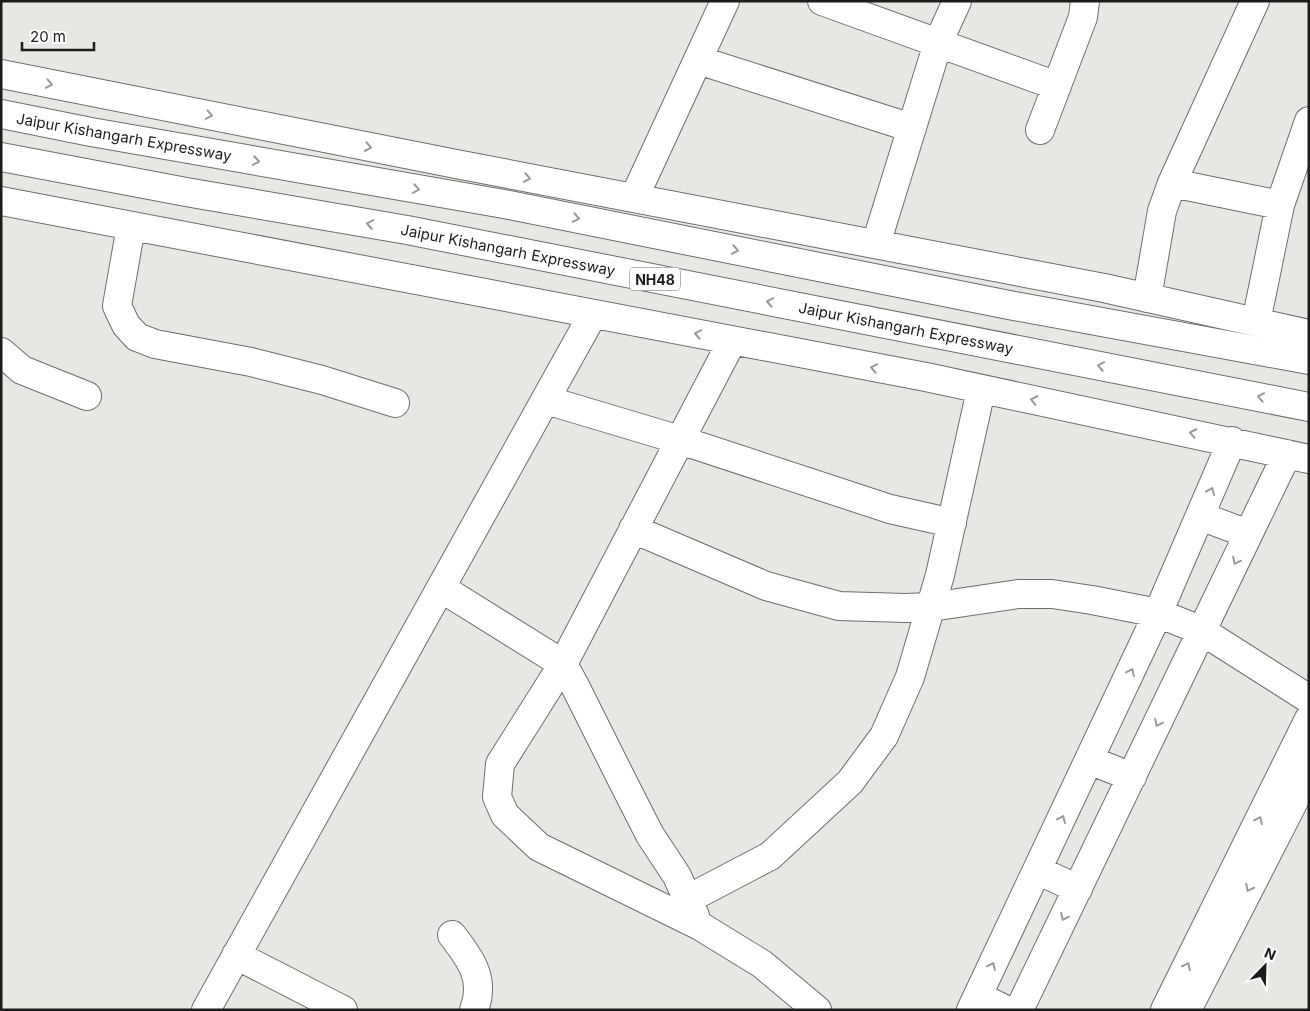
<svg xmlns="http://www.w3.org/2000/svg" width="1310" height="1011" font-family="Inter,sans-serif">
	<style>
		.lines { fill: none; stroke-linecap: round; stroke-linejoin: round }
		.minor-casing { stroke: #6f6d6a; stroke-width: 30 }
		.major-casing { stroke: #6f6d6a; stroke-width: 30 }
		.highway-casing { stroke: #6f6d6a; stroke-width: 30 }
		.minor { stroke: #fff; stroke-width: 28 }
		.major { stroke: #fff; stroke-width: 28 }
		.highway { stroke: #fff; stroke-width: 28 }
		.oneway { stroke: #999998 }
		.labels { text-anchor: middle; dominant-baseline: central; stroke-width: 4.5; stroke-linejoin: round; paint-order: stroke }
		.shield { fill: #fff; stroke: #60605f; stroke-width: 1 }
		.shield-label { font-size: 14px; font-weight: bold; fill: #1c1c1a }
		.street-label { font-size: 15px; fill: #1c1c1a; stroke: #fff }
	</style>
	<rect width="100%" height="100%" fill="#e8e7e3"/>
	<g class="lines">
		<!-- minor casing -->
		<g class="minor-casing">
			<path id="minor" d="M822,1L1057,86
				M698,60L912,128
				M1,74L456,164L1104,288L1309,334
				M1040,130L1083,17L1085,1
				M1172,183L1280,205
				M634,198L725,1
				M1,201L926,377L1309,459
				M131,226L117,306L126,325L137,337L155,344L251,362L322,380L395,403
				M876,244L938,43L957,1
				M1147,298L1162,211L1172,183L1255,1
				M1256,322L1280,205L1309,121
				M732,341L563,664L500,764L497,797L505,815L539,847L700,926L762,964L817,1010
				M1,352L22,370L87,396
				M546,400L680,440L890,509L952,523
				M1200,516L1248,534
				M633,529L766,586L839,606L905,608L931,607L1018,594H1052L1092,600L1158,613L1202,631L1309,699
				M441,588L563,664L575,686L621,778L650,835L677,876L695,916
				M1089,760L1132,777
				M1037,870L1078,889
				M688,899L770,856L850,782L884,736L910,677L940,575L981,390
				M452,935C470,958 486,979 474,1010
				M236,955L343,1010
				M978,996L1006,1010
				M206,1010L593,314
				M971,1010L1158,613L1232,441
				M1019,1010L1287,454"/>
		</g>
		<!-- major casing -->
		<g class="major-casing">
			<path id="major" d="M1165,1010L1309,719
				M1187,1010L1294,801L1309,766"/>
		</g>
		<!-- highway casing -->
		<g class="highway-casing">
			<path id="highway" d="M1,114L91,132L504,204L1009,305L1309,360
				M1,157L186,192L407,230L1309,407"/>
		</g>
		<!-- minor -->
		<use href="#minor" class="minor"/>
		<!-- major -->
		<use href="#major" class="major"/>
		<!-- highway -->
		<use href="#highway" class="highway"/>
	</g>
	<!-- one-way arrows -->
	<defs><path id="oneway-chevron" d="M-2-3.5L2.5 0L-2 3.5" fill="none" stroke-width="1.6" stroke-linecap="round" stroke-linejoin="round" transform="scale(1.25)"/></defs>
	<g class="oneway">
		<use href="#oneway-chevron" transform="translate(49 84) rotate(11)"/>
		<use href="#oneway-chevron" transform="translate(209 115) rotate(11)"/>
		<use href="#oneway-chevron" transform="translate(368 147) rotate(11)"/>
		<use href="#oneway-chevron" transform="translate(256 161) rotate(10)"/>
		<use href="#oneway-chevron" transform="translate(527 178) rotate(11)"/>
		<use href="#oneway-chevron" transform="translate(416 189) rotate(10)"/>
		<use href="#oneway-chevron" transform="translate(576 218) rotate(11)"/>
		<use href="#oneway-chevron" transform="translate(370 224) rotate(-170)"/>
		<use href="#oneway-chevron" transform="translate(735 250) rotate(11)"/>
		<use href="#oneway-chevron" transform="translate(770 302) rotate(-169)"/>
		<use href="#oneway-chevron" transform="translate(698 334) rotate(-169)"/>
		<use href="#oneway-chevron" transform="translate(1101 366) rotate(-169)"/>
		<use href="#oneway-chevron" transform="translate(874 368) rotate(-169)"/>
		<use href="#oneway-chevron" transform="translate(1261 397) rotate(-169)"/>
		<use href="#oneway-chevron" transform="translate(1034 400) rotate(-168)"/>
		<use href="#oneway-chevron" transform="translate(1193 433) rotate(-168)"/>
		<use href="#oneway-chevron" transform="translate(1211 491) rotate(-67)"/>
		<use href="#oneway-chevron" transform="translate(1236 561) rotate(116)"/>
		<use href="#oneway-chevron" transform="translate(1131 672) rotate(-65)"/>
		<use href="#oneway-chevron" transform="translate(1158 723) rotate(116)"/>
		<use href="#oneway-chevron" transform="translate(1062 819) rotate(-65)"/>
		<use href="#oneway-chevron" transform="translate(1259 820) rotate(-64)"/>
		<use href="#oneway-chevron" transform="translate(1249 888) rotate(117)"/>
		<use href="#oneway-chevron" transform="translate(1064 917) rotate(116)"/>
		<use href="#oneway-chevron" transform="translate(992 966) rotate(-65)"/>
		<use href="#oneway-chevron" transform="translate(1187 966) rotate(-64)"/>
	</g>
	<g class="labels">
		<!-- shield labels -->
		<rect class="shield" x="630" y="267.5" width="50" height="23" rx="4"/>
		<g class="shield-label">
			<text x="655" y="279">NH48</text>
		</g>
		<!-- street labels -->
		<g class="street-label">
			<text transform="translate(124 137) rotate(10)">Jaipur Kishangarh Expressway</text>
			<text transform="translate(508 250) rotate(11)">Jaipur Kishangarh Expressway</text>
			<text transform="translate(906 328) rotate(11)">Jaipur Kishangarh Expressway</text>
		</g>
	</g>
	<!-- border -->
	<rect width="1310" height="1011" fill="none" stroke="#1c1c1a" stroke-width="5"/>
	<!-- north arrow -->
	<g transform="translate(1265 966) rotate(23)" stroke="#ffffff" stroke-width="4" paint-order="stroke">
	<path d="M0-4L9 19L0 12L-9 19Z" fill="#1c1c1a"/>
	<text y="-8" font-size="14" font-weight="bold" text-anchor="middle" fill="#1c1c1a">N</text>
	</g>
	<!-- scale -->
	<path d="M22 42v8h72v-8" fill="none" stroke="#1c1c1a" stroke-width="2.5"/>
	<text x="30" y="42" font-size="15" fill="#1c1c1a" stroke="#ffffff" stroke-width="4" paint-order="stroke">20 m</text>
</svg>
